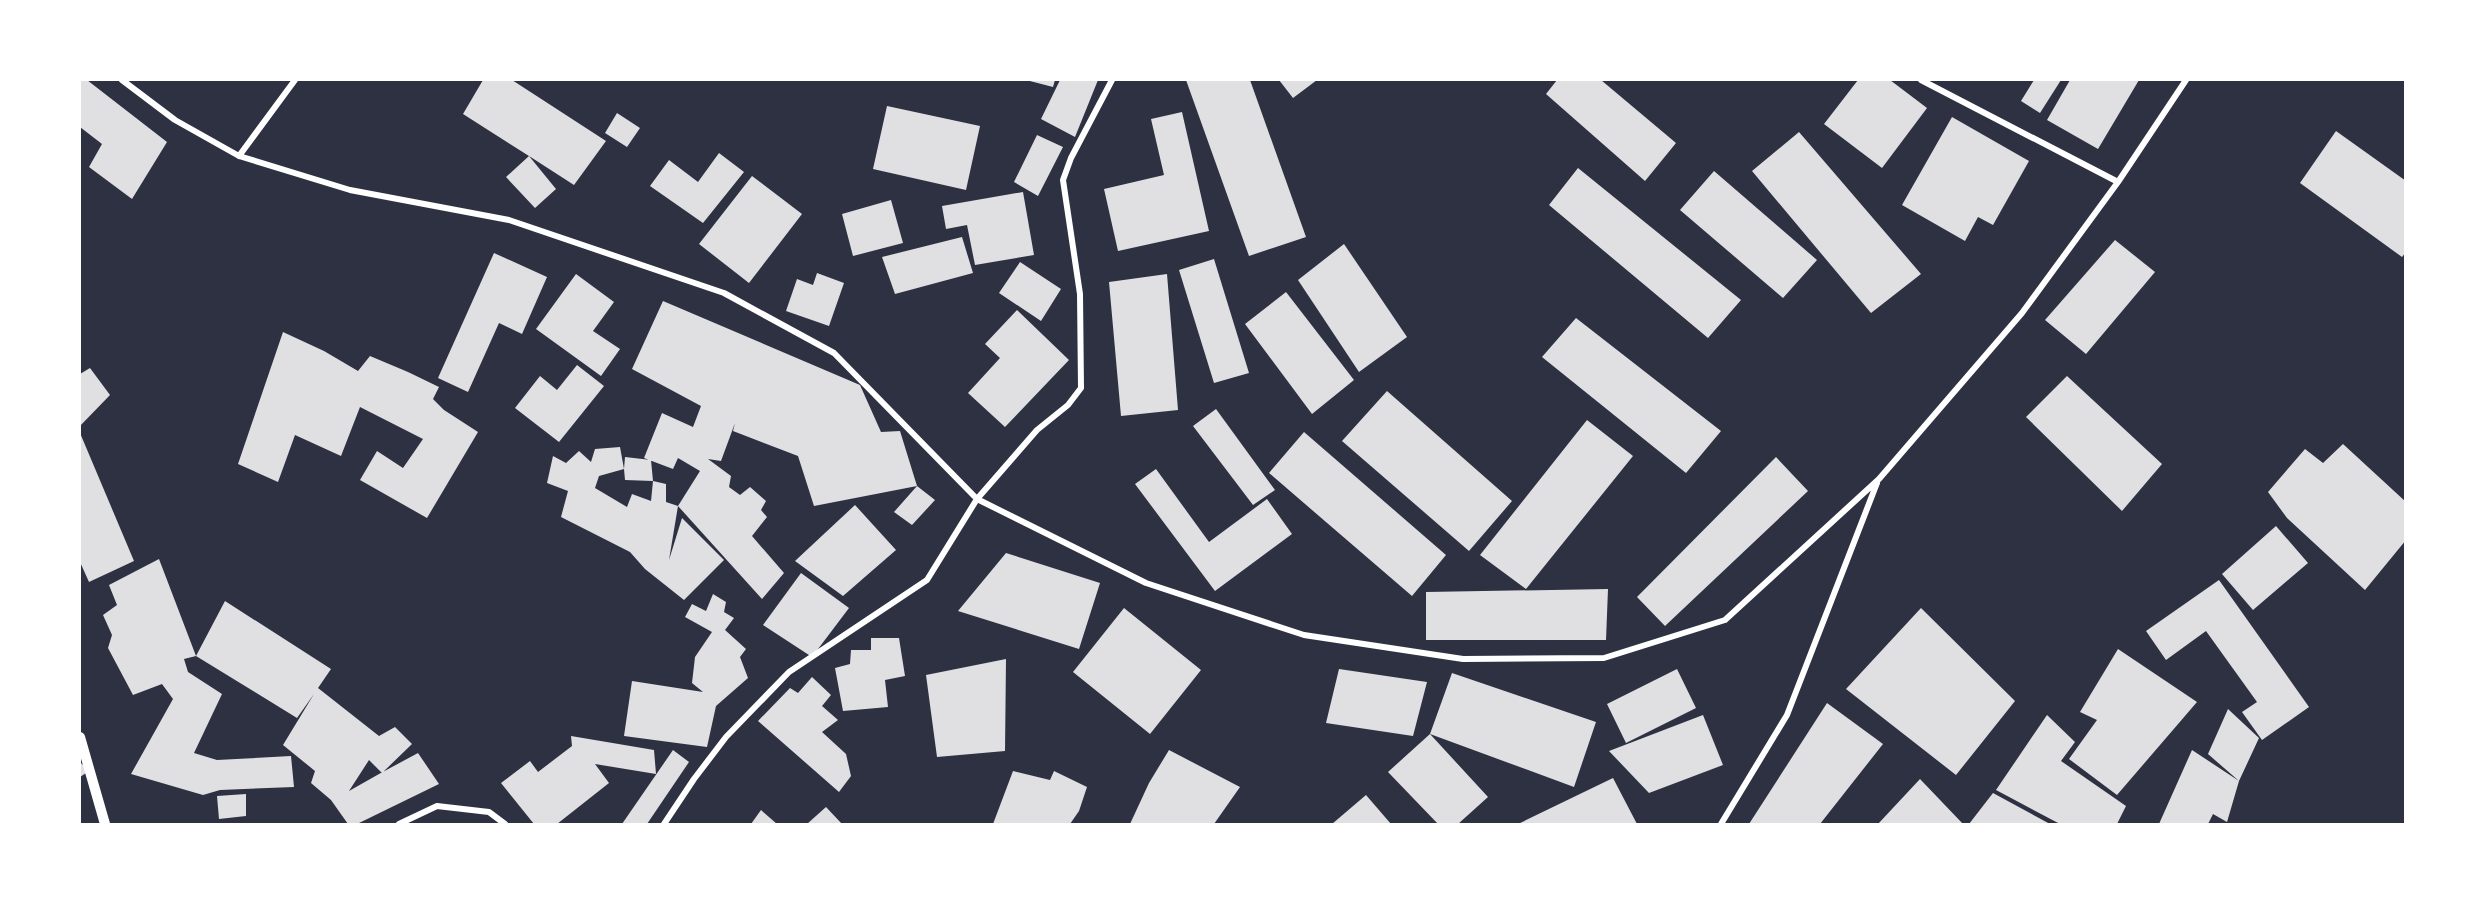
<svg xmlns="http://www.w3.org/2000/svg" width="2485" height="904" font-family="'Varela Round',sans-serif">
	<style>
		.building { fill: #e0e0e3 }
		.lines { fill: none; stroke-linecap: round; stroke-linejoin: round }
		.minor { stroke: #fff; stroke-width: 6 }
		.tertiary { stroke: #fff; stroke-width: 10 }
	</style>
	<rect width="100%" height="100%" fill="#2d3142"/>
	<!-- building -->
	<path class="building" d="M80,80H87L167,142L132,199L89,167L102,144L80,127Z
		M483,80H512L606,141L574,185L529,156L556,189L535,208L506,177L529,156L463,114Z
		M1026,80H1055L1053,87Z
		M1060,80H1098L1075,137L1041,119Z
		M1186,80H1250L1306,237L1249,256Z
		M1279,80H1317L1293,98Z
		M1557,80H1601L1676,143L1645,181L1546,94Z
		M1858,80H1890L1927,108L1882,168L1824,124Z
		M2034,80H2061L2040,113L2021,101Z
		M2070,80H2139L2098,149L2047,120Z
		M887,106L980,126L966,190L873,169Z
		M1182,112L1209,231L1118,251L1104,189L1164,175L1151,119Z
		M617,113L640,128L627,147L605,133Z
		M1952,117L2029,161L1993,225L1978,217L1965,241L1902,205Z
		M2336,131L2406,181V252L2402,257L2300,183Z
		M1799,132L1921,274L1871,313L1752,171Z
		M1037,135L1063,147L1038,196L1014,182Z
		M719,153L744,172L703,223L650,186L669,160L698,182Z
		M1578,168L1741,300L1708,338L1549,205Z
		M1714,171L1817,260L1783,298L1680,210Z
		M752,176L802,214L749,283L699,244Z
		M1023,192L1034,255L975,265L967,225L946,229L942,206Z
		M891,200L903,243L853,256L842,214Z
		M962,237L973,273L895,294L882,257Z
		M2115,240L2155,272L2086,354L2045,320Z
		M1344,244L1407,337L1359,372L1298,280Z
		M494,253L547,277L522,334L499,323L468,392L438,378Z
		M1214,259L1249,373L1214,383L1179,270Z
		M1020,262L1061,289L1041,321L999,293Z
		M817,273L844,283L829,326L786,311L797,279L813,285Z
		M576,274L614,302L593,331L620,349L601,376L536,329Z
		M1167,274L1178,410L1121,416L1109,282Z
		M1286,292L1354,380L1312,414L1245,324Z
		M663,301L860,385L881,432L900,431L917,486L814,506L798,456L733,431L735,423L721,461L708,459L731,476L729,487L740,495L750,487L766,501L761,510L767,517L752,536L784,573L762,599L678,506L700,471L678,458L673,469L644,458L662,413L693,427L701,406L632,369Z
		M1017,310L1069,360L1005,427L968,393L1000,358L985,344Z
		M1576,318L1721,431L1686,473L1542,357Z
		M283,332L324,351L358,371L370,356L408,372L439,387L433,399L444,410L478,432L427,518L360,480L377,451L403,468L423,439L360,407L341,456L295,435L278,482L238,464Z
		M577,365L604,386L559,442L515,408L540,376L557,390Z
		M90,368L110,395L80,426V374Z
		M2067,376L2162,464L2122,511L2026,417Z
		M1387,391L1512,501L1469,551L1342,441Z
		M1216,409L1275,490L1253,505L1193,426Z
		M1587,420L1633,456L1526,589L1480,555Z
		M1304,432L1446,555L1412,596L1269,473Z
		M80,433L134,561L89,582L80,562Z
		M2343,444L2406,502V540L2365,590L2287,518L2268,492L2305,449L2323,463Z
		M620,447L624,469L625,457L651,460L653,481L625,480L624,469L599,476L595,488L627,507L632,494L651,501L653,481L666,484V502L678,506L669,560L682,518L724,560L684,600L645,569L630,552L561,517L568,491L547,483L553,456L566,463L579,451L591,462L595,449Z
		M1776,457L1808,491L1665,626L1637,597Z
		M1156,469L1209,542L1267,499L1292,534L1215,591L1135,484Z
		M917,486L935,500L912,525L894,512Z
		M855,505L896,550L843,596L795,561Z
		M2276,526L2308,563L2253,610L2222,574Z
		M1006,553L1100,583L1079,649L958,611Z
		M159,559L196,656L225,601L331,669L318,688L379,736L395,727L412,744L382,773L369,760L349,791L379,774L418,753L439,784L357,824H348L331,800L311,783L315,771L283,745L314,694L297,718L196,656L184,659L188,672L222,694L194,753L217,760L291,756L294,787L220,790L203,795L131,774L173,699L162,684L133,695L108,648L112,635L103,615L117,605L109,585Z
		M801,573L849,608L812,657L763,625Z
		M2219,580L2309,707L2262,740L2242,712L2257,702L2206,631L2166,660L2146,631Z
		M1608,589L1606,640H1426V592Z
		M713,594L726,602L724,612L734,618L725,630L746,649L740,657L748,678L716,706L707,747L624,736L632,681L703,692L692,683L695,657L712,632L685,617L692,604L706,611Z
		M1124,608L1201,670L1150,734L1073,672Z
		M1921,608L2015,701L1956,775L1846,689Z
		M871,638H899L905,676L885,680L888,707L843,711L835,668L850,664L851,650H871Z
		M2118,649L2197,702L2117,795L2069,759L2097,720L2080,712Z
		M1006,659L1005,751L937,757L926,675Z
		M1339,669L1427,682L1413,736L1326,723Z
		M1677,669L1696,708L1626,743L1607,704Z
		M1452,673L1596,722L1574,787L1430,734Z
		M812,677L831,695L822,706L838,720L822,732L846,754L851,776L839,792L758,721L790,688L798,693Z
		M1827,703L1883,744L1820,824H1749Z
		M2228,709L2259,738L2239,781L2227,822L2213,814L2208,824H2159L2192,750L2239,781L2208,754Z
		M1703,715L1723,765L1649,793L1609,751Z
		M2047,715L2075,742L2061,761L2126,806L2117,824H2060L1996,790Z
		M1430,734L1488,797L1458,824H1438L1388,772Z
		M571,736L654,750L656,774L595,764L609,783L557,824H534L501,783L530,761L538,772L572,746Z
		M673,750L689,762L647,824H622Z
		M1169,750L1240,787L1214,824H1130L1149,783Z
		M80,762L89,771L80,777Z
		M1013,771L1050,780L1054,771L1087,787L1079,811L1070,824H993Z
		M1613,778L1637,824H1518Z
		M1920,779L1963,824H1878Z
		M1993,793L2050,824H1969Z
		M246,794V816L219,819L217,796Z
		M1366,795L1391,824H1332Z
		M826,807L842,824H807Z
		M761,810L777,824H751Z"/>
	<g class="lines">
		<!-- minor -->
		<path class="minor" d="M122,80L175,120L239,156L350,190L509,220L724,293L834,353L977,499L1146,583L1304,635L1463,659L1604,658L1725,620L1879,479L2022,313L2118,182L2186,80
			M1921,80L2118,182
			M239,156L295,80
			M399,824L437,806L489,812L505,824
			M664,824L694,779L726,737L789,672L927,580L977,499L1037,430L1068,405L1081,388L1080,294L1063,180L1071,158L1112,80
			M1721,824L1787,715L1877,483"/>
		<!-- tertiary -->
		<path class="tertiary" d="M80,737L105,824"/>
	</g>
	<!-- border -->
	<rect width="2485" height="904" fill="none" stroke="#ffffff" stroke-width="162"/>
</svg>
